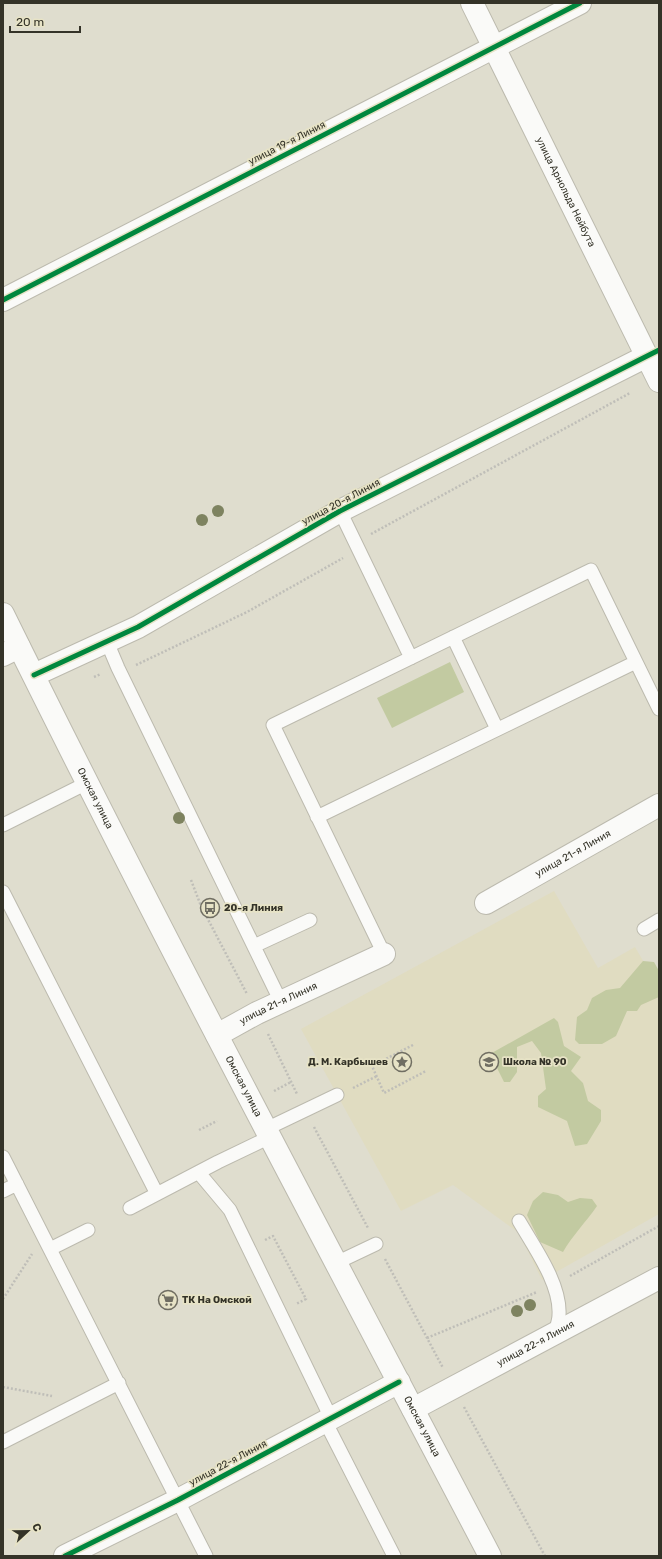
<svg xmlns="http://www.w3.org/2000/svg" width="662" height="1559" font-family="Rubik,sans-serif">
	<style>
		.built { fill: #e0dcc1 }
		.green { fill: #c2caa1 }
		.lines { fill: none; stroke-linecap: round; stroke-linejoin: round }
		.lane-casing { stroke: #bcbaae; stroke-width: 15 }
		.street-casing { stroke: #bcbaae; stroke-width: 24 }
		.secondary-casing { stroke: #bcbaae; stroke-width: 24 }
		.path { stroke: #bfbeb8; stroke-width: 2.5; stroke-dasharray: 2 2; stroke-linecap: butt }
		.lane { stroke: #fafaf8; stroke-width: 13 }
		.street { stroke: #fafaf8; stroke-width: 22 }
		.secondary { stroke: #fafaf8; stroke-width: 22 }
		.cycleway-casing { stroke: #e7e3c6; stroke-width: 8 }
		.cycleway { stroke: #00873e; stroke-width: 5 }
		.tree { fill: #7e8360 }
		.labels { text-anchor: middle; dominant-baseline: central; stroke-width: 3.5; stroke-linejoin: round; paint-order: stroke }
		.street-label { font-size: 10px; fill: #343328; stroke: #e7e3c6 }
		.poi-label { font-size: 10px; font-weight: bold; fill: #343328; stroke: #e7e3c6; text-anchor: start }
	</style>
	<rect width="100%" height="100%" fill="#dfddce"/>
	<!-- built -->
	<path class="built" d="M554,891L598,968L635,947L659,988V1214L542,1280L519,1233L453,1185L401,1211L301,1029Z"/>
	<!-- green -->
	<path class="green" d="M450,662L464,692L392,728L377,698Z
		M643,961L654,962L659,971V997L641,1005L637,1011H627L616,1036L602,1044H579L575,1040L577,1017L587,1010L592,998L606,990L620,988Z
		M554,1018L558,1022L564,1046L581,1057L571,1071L583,1083L588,1101L601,1110V1121L587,1144L575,1146L567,1121L538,1107V1096L546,1089L541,1053L532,1041L517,1047V1072L510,1082H504L490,1054Z
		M543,1192L558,1195L568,1202L580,1198L592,1199L597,1206C586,1222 572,1236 563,1252L540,1242L527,1215L533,1201Z"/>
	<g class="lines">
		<!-- lane casing -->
		<g class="lane-casing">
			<path id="lane" d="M340,511L411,658
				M453,637L497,729
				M107,642L118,668L281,1002
				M317,817L636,662
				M3,825L87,783
				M3,892L157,1194
				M644,929L659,920
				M254,946L310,920
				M384,954L273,725L591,570L659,709
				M266,1129L337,1095
				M3,1157L206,1556
				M199,1173L230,1210L331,1418
				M3,1191L17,1184
				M130,1208L218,1162L270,1137
				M519,1221C534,1247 561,1284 559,1315C559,1321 556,1328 555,1334
				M50,1249L88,1230
				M336,1263L376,1244
				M325,1421L394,1556
				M3,1442L119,1383"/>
		</g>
		<!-- street casing -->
		<g class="street-casing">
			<g id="street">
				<path d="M3,300L580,3"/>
				<path id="s1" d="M486,903L659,805"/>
				<path id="s2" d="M217,1035L257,1013L384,954"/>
				<path id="s3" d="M413,1409L659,1278"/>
				<path d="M65,1556L178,1500L399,1382"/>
			</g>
		</g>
		<!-- secondary casing -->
		<g class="secondary-casing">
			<g id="secondary">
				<path id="s4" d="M472,3L659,381"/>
				<path id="s5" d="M3,614C159,931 326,1243 490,1556"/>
				<path d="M3,655L19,647"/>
				<path d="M34,675L138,627L340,511L647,356"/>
			</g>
		</g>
		<!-- path -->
		<path class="path" d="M371,534L630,393
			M136,665L247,612L343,558
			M94,677L101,674
			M191,880L201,906L247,994
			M268,1034L297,1094
			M413,1045L372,1066L384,1093L426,1071
			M353,1088L377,1076
			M274,1091L291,1082
			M314,1127L368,1228
			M199,1130L217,1121
			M265,1240L273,1236L306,1299L296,1304
			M385,1259L443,1368
			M570,1276L659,1226
			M3,1299L32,1254
			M427,1338L537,1292
			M3,1387L52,1396
			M464,1407L545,1556"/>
		<!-- lane -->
		<use href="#lane" class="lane"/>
		<!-- street -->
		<use href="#street" class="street"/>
		<!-- secondary -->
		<use href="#secondary" class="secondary"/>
		<!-- cycleway casing -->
		<g class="cycleway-casing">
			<path id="cycleway" d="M3,300L580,3
				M34,675L138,627L340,511L659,350
				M65,1556L178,1500L399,1382"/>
		</g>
		<!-- cycleway -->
		<use href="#cycleway" class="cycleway"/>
	</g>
	<!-- trees -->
	<g class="tree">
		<circle cx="218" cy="511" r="6"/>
		<circle cx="202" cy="520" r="6"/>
		<circle cx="179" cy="818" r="6"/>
		<circle cx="530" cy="1305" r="6"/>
		<circle cx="517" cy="1311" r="6"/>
	</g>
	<!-- icons -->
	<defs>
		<g id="bus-ring" transform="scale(1)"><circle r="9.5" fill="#e7e3c6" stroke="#706e62" stroke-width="1.5"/><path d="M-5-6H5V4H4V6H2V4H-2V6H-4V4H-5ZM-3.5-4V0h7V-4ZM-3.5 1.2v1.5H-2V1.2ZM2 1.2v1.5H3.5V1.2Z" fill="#706e62"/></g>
		<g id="sight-ring" transform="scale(1)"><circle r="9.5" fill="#e7e3c6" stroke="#706e62" stroke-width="1.5"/><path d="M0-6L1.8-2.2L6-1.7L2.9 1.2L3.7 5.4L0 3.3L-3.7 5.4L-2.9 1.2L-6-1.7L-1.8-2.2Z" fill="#706e62"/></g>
		<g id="school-ring" transform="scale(1)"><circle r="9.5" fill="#e7e3c6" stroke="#706e62" stroke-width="1.5"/><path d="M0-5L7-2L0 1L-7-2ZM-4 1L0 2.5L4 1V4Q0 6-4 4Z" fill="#706e62"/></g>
		<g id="supermarket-ring" transform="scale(1)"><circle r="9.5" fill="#e7e3c6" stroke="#706e62" stroke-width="1.5"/><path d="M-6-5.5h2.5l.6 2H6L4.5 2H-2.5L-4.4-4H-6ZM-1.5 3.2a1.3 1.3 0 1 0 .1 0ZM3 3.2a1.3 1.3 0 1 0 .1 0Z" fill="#706e62"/></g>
	</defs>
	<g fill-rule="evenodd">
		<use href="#bus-ring" x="210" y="908"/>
		<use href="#sight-ring" x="402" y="1062"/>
		<use href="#school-ring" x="489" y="1062"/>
		<use href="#supermarket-ring" x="168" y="1300"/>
	</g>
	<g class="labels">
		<!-- street labels -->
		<g class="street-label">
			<text transform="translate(287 143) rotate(-27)">улица 19-я Линия</text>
			<text stroke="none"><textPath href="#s4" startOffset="211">улица Арнольда Нейбута</textPath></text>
			<text transform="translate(341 502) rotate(-28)">улица 20-я Линия</text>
			<text stroke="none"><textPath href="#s5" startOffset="206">Омская улица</textPath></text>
			<text stroke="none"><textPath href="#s1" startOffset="100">улица 21-я Линия</textPath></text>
			<text stroke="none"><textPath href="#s2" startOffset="69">улица 21-я Линия</textPath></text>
			<text stroke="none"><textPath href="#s5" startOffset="530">Омская улица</textPath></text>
			<text stroke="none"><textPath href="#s3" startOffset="139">улица 22-я Линия</textPath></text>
			<text stroke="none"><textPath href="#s5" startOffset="914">Омская улица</textPath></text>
			<text transform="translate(228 1463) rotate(-28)">улица 22-я Линия</text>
		</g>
		<!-- poi labels -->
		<g class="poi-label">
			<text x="224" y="908">20-я Линия</text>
			<text x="388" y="1062" text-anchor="end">Д. М. Карбышев</text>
			<text x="503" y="1062">Школа № 90</text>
			<text x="182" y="1300">ТК На Омской</text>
		</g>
	</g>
	<!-- border -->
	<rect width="662" height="1559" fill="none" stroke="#343328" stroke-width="8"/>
	<!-- north arrow -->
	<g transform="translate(28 1531) rotate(68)" stroke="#e7e3c6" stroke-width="3" paint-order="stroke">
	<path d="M0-3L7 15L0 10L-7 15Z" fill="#343328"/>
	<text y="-6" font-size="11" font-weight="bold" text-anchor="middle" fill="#343328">С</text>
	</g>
	<!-- scale -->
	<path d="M10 26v6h70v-6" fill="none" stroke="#343328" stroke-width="2"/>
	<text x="16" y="26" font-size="12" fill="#343328" stroke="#e7e3c6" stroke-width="3" paint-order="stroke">20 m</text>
</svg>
